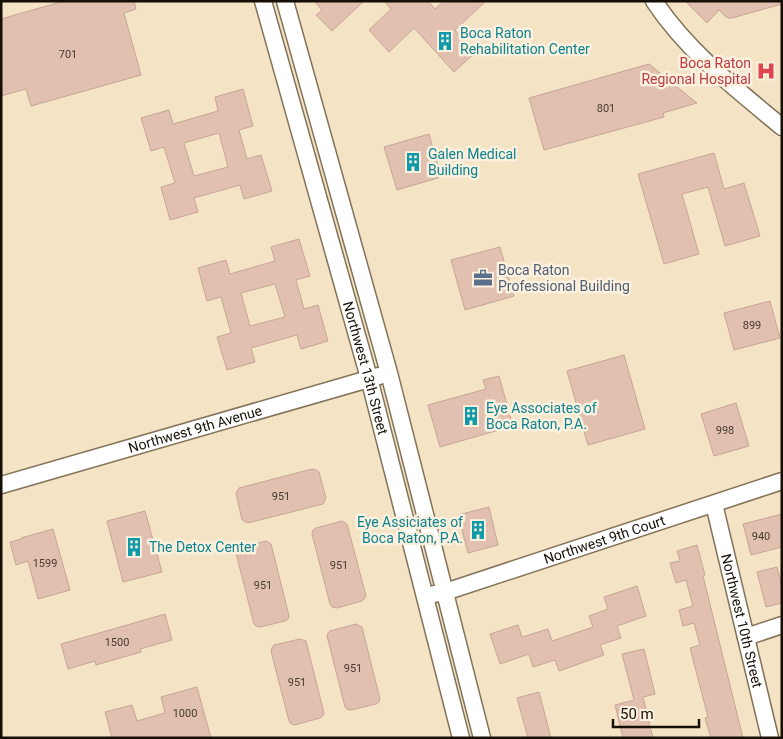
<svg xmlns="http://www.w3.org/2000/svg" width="783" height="739" font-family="Roboto,sans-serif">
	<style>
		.building { fill: #e1c0b0; stroke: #c6a596; fill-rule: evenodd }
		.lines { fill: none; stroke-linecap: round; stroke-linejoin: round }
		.minor-casing { stroke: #827257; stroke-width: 19 }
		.minor { stroke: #fff; stroke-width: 16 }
		.labels { text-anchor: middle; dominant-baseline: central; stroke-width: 5; stroke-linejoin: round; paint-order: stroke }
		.number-label { font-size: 11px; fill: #483b30 }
		.culture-label { font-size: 14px; fill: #0d838f; stroke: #fcf1df; text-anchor: start }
		.health-label { font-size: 14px; fill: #be3a42; stroke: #fcf1df; text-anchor: end }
		.service-label { font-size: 14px; fill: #4e5e75; stroke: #fcf1df; text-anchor: start }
		.street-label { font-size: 14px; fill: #150f05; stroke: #fcf1df }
	</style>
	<rect width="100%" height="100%" fill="#f5e3c5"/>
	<!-- building -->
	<path class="building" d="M64,1H134L136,9L124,13L141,75L31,106L26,89L1,96V19Z
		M314,1H364L332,31L316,15L322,10Z
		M384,1H428L435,9L444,1H486L455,30L476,52L454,72L414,28L389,52L369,30L391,9Z
		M685,1H782V4L732,18H728L725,16L719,10L707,23Z
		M649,64L697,103L663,113L664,117L544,150L529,98Z
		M243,89L253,126L239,130L247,159L261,155L272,191L244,199L240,185L194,198L198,212L170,220L161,187L175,183L164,147L151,151L141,118L169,110L173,124L218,111L215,97ZM219,133L228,167L194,176L184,143Z
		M429,134L441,177L397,190L384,147Z
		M714,153L724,189L744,183L760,236L725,246L708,187L682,194L699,254L664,264L638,174Z
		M299,239L310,276L296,280L304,309L318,305L328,341L301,349L297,335L251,348L255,362L227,370L217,337L231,333L221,297L207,301L198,268L226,260L230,274L275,261L271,247ZM275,284L285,317L250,326L241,293Z
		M500,247L514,296L465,310L451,260Z
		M770,301L780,338L734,350L724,313Z
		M624,355L645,429L588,445L567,371Z
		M499,376L513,426L440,447L428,405L486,389L483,380Z
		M736,403L749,446L714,456L701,414Z
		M312,469L316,470L319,472L326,498L323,504L248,523L242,520L236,493L239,488Z
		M489,507L498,545L468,553L458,515Z
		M145,511L162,572L123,582L107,521Z
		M782,514V547L751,555L743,524Z
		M342,521L347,524L366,596L364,599L362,601L337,608L332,607L330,604L312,534L313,530L316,528Z
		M53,529L70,590L38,599L28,561L16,565L10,542L22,539L21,538Z
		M266,541L271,544L289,616L288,619L285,621L260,627L256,626L254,624L236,553L237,550L240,548Z
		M697,545L705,575L703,576L743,738H711L705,718L708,717L690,648L700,645L694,623L683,626L679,610L693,606L686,580L676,583L670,563L680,561L677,551Z
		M777,567L782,586V603L766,607L757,572Z
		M637,586L646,616L617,626L621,638L600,645L604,655L559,671L555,660L533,667L529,654L500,664L490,634L518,625L522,637L548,629L552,641L593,627L589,616L608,609L604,597Z
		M165,614L172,640L140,649L141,652L96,665L95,661L68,669L61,644Z
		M356,624L362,627L380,699L379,702L376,704L351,710L347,709L345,707L327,636L328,633L330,631Z
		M300,639L306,641L324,713L323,716L320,718L295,725L291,724L289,721L271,651L272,648L274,645Z
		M644,649L655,694L643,697L653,738H623L615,705L634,700L622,654Z
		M197,687L211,738H112L105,712L132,705L137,721L165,713L161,697Z
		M539,692L551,738H528L517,698Z"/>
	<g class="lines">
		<!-- minor casing -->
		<g class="minor-casing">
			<g id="minor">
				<path id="s1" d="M263,1L369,378L461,738"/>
				<path d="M285,1L389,373L482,738"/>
				<path d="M654,1C687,51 736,89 782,127"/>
				<path id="s2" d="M1,485L379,376"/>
				<path id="s3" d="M714,504L770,738"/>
				<path id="s4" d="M434,594L445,592L782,481"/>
				<path d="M746,637L782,625"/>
			</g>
		</g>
		<!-- minor -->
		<use href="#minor" class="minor"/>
	</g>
	<!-- icons -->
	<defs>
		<g id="building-bare" transform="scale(1.5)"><path d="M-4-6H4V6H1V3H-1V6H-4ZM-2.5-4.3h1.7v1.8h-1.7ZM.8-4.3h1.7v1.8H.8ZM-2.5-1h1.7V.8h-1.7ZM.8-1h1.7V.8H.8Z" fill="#0f9aa8" stroke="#fcf1df" stroke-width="2.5" paint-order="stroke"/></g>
		<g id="hospital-bare" transform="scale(1.5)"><path d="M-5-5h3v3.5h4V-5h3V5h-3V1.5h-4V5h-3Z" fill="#e0444e" stroke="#fcf1df" stroke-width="2.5" paint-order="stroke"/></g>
		<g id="office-bare" transform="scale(1.5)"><path d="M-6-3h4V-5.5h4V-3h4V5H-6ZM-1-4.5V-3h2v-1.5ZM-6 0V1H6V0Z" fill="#5c6f8a" stroke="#fcf1df" stroke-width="2.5" paint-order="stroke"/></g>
	</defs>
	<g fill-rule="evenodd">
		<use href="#building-bare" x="445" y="41"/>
		<use href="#hospital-bare" x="766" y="71"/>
		<use href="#building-bare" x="413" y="162"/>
		<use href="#office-bare" x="483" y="278"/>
		<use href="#building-bare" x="471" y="416"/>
		<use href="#building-bare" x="478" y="530"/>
		<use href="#building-bare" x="134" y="547"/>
	</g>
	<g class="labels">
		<!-- number labels -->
		<g class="number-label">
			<text x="68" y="54">701</text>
			<text x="606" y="108">801</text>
			<text x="752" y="325">899</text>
			<text x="725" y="430">998</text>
			<text x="281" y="496">951</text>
			<text x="761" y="536">940</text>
			<text x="45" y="563">1599</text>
			<text x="339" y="565">951</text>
			<text x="263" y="585">951</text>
			<text x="117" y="642">1500</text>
			<text x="353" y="668">951</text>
			<text x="297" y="682">951</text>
			<text x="185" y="713">1000</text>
		</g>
		<!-- culture labels -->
		<g class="culture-label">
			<text x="460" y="33">Boca Raton<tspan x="460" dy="16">Rehabilitation Center</tspan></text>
			<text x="428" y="154">Galen Medical<tspan x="428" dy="16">Building</tspan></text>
			<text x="486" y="408">Eye Associates of<tspan x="486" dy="16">Boca Raton, P.A.</tspan></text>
			<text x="463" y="522" text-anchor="end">Eye Assiciates of<tspan x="463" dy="16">Boca Raton, P.A.</tspan></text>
			<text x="149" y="547">The Detox Center</text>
		</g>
		<!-- health labels -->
		<g class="health-label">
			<text x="751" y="63">Boca Raton<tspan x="751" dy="16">Regional Hospital</tspan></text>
		</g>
		<!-- service labels -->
		<g class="service-label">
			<text x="498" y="270">Boca Raton<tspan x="498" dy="16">Professional Building</tspan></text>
		</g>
		<!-- street labels -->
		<g class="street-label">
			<text stroke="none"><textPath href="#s1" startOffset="381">Northwest 13th Street</textPath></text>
			<text stroke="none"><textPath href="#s2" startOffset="202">Northwest 9th Avenue</textPath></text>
			<text stroke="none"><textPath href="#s4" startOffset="179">Northwest 9th Court</textPath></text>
			<text stroke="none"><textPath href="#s3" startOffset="120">Northwest 10th Street</textPath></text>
		</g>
	</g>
	<!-- border -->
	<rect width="783" height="739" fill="none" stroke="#150f05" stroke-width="5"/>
	<!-- scale -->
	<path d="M613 719v8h86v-8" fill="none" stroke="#150f05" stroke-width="2.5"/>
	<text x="620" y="719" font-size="15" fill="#150f05" stroke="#fcf1df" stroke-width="4" paint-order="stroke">50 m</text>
</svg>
